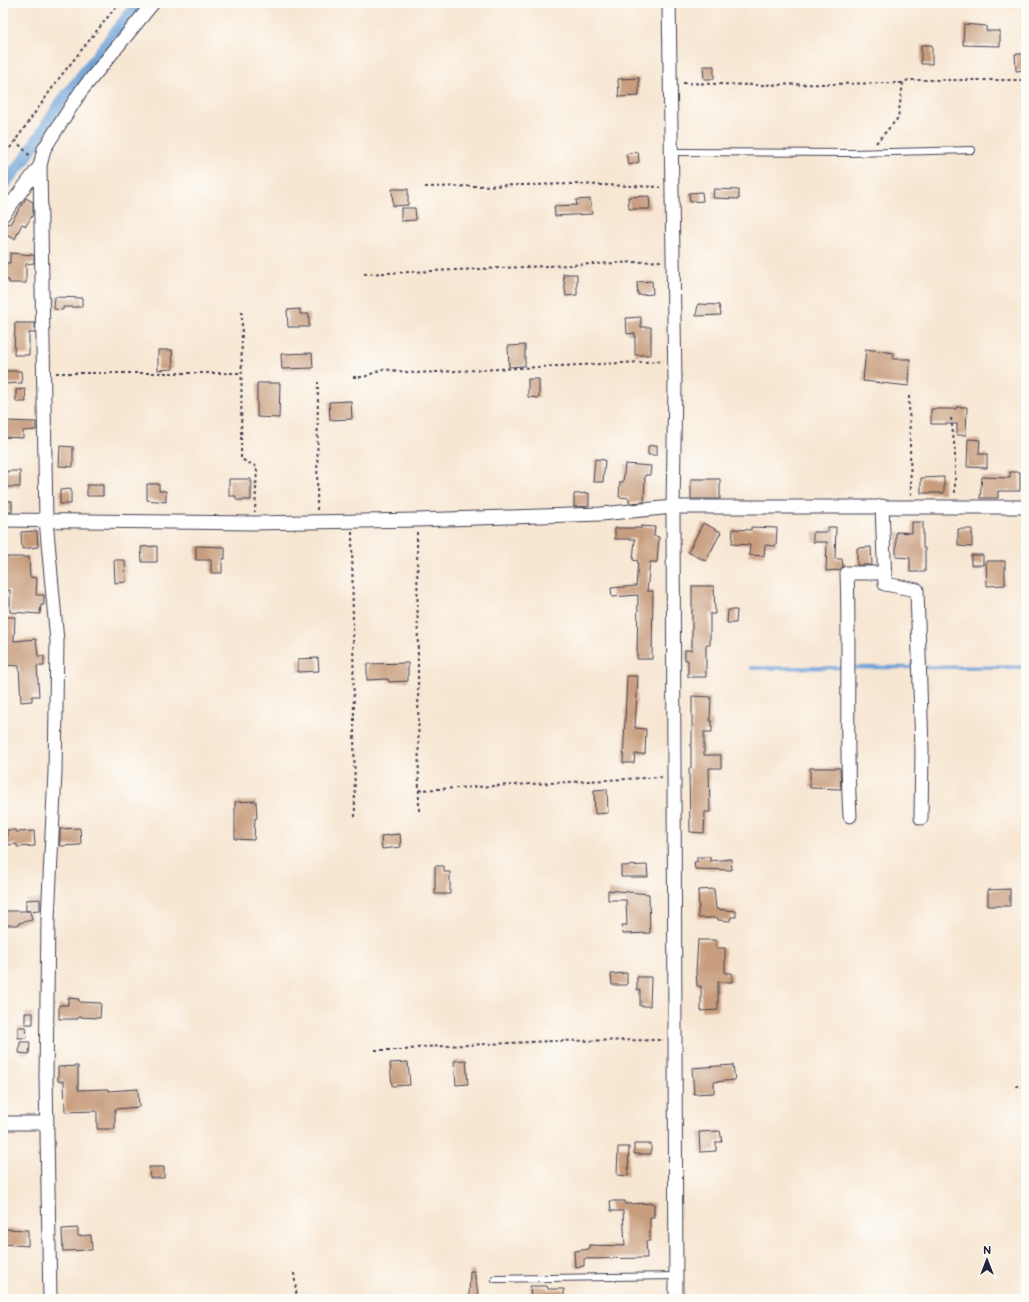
<svg xmlns="http://www.w3.org/2000/svg" width="1029" height="1302" font-family="'Balsamiq Sans',sans-serif">
	<style>
		.lines { fill: none; stroke-linecap: round; stroke-linejoin: round }
		.stream { stroke: #679ed5; stroke-width: 3.5 }
		.canal { stroke: #679ed5; stroke-width: 12 }
		.building { fill: #c89d7e }
		.lane-casing { stroke: #423f52; stroke-width: 8 }
		.street-casing { stroke: #423f52; stroke-width: 15 }
		.path { stroke: #423f52; stroke-width: 2; stroke-dasharray: 3 3; stroke-linecap: butt }
		.lane { stroke: #fff; stroke-width: 6 }
		.street { stroke: #fff; stroke-width: 13 }
	</style>
	<rect width="100%" height="100%" fill="#fdfcf7"/>
	<filter id="ink" filterUnits="userSpaceOnUse"><feTurbulence type="fractalNoise" baseFrequency=".025" numOctaves="2"/><feDisplacementMap in="SourceGraphic" scale="8" xChannelSelector="R" yChannelSelector="G"/><feConvolveMatrix kernelMatrix="1 2 1 2 8 2 1 2 1" color-interpolation-filters="sRGB"/></filter>
	<filter id="wash" filterUnits="userSpaceOnUse"><feTurbulence type="fractalNoise" baseFrequency=".012" numOctaves="4" result="noise"/><feDisplacementMap in="SourceGraphic" scale="16" xChannelSelector="R" yChannelSelector="G"/><feGaussianBlur stdDeviation="0.9" result="paint"/><feColorMatrix in="noise" values="0 0 0 0 0 0 0 0 0 0 0 0 0 0 0 0 0 1.4 0 .05"/><feComposite in="paint" operator="in"/></filter>
	<g filter="url(#wash)">
		<rect width="100%" height="100%" fill="#f7e6d2"/>
		<g class="lines">
			<!-- stream -->
			<path class="stream" d="M751,668L1026,667"/>
			<!-- canal -->
			<path class="canal" d="M3,185L25,159L60,104L138,3"/>
		</g>
		<g id="blocks">
			<!-- building -->
			<path class="building" d="M964,24L986,26V31H1000V46L963,45Z
				M921,45H932V64H921Z
				M1015,54H1026V70L1016,71Z
				M703,66H714V79H704Z
				M639,78V96L619,97L618,79Z
				M638,152L639,162L629,165L626,154Z
				M392,189H408V205L393,206Z
				M714,189L739,190V199L713,198Z
				M702,192L703,201L690,202L689,193Z
				M649,196L650,209H629L628,197Z
				M26,198L33,202V214L26,226L22,224L15,239L3,234V223L10,224Z
				M590,199L592,214L555,216L554,206L577,205L576,200Z
				M401,208H415L416,220L401,221Z
				M10,253L34,255V263L26,264V283H9V280H3V263H10Z
				M563,274H577V295L566,296Z
				M652,281L653,294L638,295L637,282Z
				M55,297L82,298V307H63V310L54,309Z
				M698,304L719,305L721,315L696,316Z
				M300,309V314H309V327H288L287,310Z
				M641,317V327H651V355H635V333L627,334L626,318Z
				M15,323H35V333H29V355H14Z
				M525,345V366L509,367L508,346Z
				M866,349L894,353L893,359H910L909,386L863,381Z
				M158,350H172L173,369L158,370Z
				M312,353L313,368L282,369L281,354Z
				M3,371H21L22,383L3,384Z
				M528,379H539V398L528,397Z
				M257,383H280L279,418L257,417Z
				M25,389L26,402H16V390Z
				M351,401L352,419L330,420L329,402Z
				M956,407H967L966,435H957V424H931V409H956Z
				M4,421L36,422V430L23,431V438L3,437Z
				M968,439L980,440L979,454H987V468L967,467Z
				M657,445V455H648V446Z
				M60,446L73,447V467L59,466Z
				M595,459L605,460L603,482H593Z
				M625,464L651,466L650,475H645L644,502L629,503V498L619,497L620,482H623Z
				M7,471H20V487H7Z
				M1010,472H1020V491H998V498H980L982,477L1010,478Z
				M944,477V493H921V478Z
				M229,479H251V500H236V496H229Z
				M691,479H720V499H691Z
				M147,484H159V491H166V502L147,500Z
				M87,485H103V496H87Z
				M71,489V504H60V490Z
				M589,493V506L574,507V494Z
				M3,501H12V512H3Z
				M912,522H923V548H925V572H910V558L896,557V532L912,533Z
				M703,523L721,532L706,561L688,552Z
				M641,526L655,527L654,536L659,537L657,562H650L647,591H653L652,659H637L638,595L612,597L611,588L636,586L638,561L633,560L635,539H615V528H641Z
				M751,527L777,528L776,546L765,545L764,556L749,555L750,545L732,544L733,529L751,530Z
				M828,527H836L835,559H842L843,566L840,570L826,571L827,542H813V532H828Z
				M958,529H972V547L958,546Z
				M37,531L38,547L22,549L21,532Z
				M157,546V562H142L141,547Z
				M196,546L225,547V559H222V573H211V560H196Z
				M871,547L872,565H857V548Z
				M971,555H983V565H971Z
				M3,557H29L30,577L37,578L36,595H44V605H41L40,614L10,612V590L3,591Z
				M114,560H125L126,582L115,583Z
				M986,561H1005V585L987,586Z
				M692,586H714L715,614H710V645H706V677H688V660H685V650H692Z
				M728,610H737L736,623H727Z
				M3,617H15L14,641L36,639L38,656H44V666H37L39,696H32V701L21,702L19,666L4,665Z
				M318,658L319,671L298,672V659Z
				M408,663V681L389,682L388,679L367,680V664Z
				M627,676H638L635,728L646,729L645,754H635L634,763H623Z
				M692,696L711,697L710,721H712V732H704V755H721V768H709L710,812H705L704,833L690,832L689,768H691V744H692Z
				M810,768H840L841,789L810,788Z
				M607,789L608,813L595,814L594,790Z
				M256,801L257,818H255L254,840L235,839V802Z
				M80,828L81,845L60,846V829Z
				M7,830H16V832L34,831L35,846L17,847V844L7,845Z
				M400,834L401,847L382,849L381,836Z
				M697,857H710V861L731,859L732,870L695,869L694,862H697Z
				M647,865L648,877H621V866Z
				M435,866H444V872H450V894H435Z
				M714,889L716,909L736,911V917H731L730,921L718,920V918H698V908H699L698,890Z
				M1010,889V906H988V890Z
				M608,890L649,894L650,933L623,934L622,925H627L626,900H608Z
				M40,899V910L26,911V900Z
				M3,911H30L32,920L19,923V925H3Z
				M698,940H716V948H725V973H732V982H718V1010L701,1011V986H697L696,971Z
				M627,973V985H612L611,974Z
				M637,977H651L650,1006H640V990H637Z
				M68,998L79,999V1002L101,1003L100,1018L78,1017V1019H59V1005H68Z
				M25,1013H33V1024H25Z
				M18,1027H26L27,1038H18Z
				M20,1042H30L29,1054L19,1053Z
				M466,1060L468,1084L456,1085L454,1061Z
				M408,1062L410,1085L392,1086L390,1063Z
				M733,1065L735,1080L714,1082V1093L694,1094L692,1068Z
				M78,1066V1090L108,1089V1091L138,1089L139,1107L115,1109V1129H97V1111L65,1112L64,1081H58V1067Z
				M720,1131L722,1142H716V1151L700,1152L699,1132Z
				M634,1144H651V1154H634Z
				M618,1147H629L628,1176L617,1175Z
				M149,1167H164V1178H150Z
				M610,1201H625V1204L654,1203V1217H650V1241H646L647,1258L584,1259V1266L575,1267L574,1251L589,1249V1245L625,1246L623,1211H611Z
				M78,1228V1236L91,1235L92,1250L63,1251L62,1229Z
				M3,1229L28,1230V1246L3,1244Z
				M470,1271H474L479,1299H469Z
				M530,1286H547L548,1289H564V1299H531Z"/>
		</g>
	</g>
	<g filter="url(#ink)">
		<use href="#blocks" fill-opacity="0" stroke="#423f52" stroke-width="1"/>
		<g class="lines">
			<!-- lane casing -->
			<g class="lane-casing">
				<path id="lane" d="M672,152L851,153L972,150
					M495,1279L676,1276"/>
			</g>
			<!-- street casing -->
			<g class="street-casing">
				<path id="street" d="M669,3L675,383L673,507L676,1299
					M3,215L40,166
					M882,506L885,584L917,590L922,751L921,818
					M3,520L254,523L417,520L601,514L673,507H1026
					M850,816C845,735 850,654 847,573H885
					M3,1123H46
					M50,1299L46,1078L48,919L55,772L57,641L46,520L40,166L44,149L81,91L153,3"/>
			</g>
			<!-- path -->
			<path class="path" d="M683,83L755,85L903,83
				M15,140L31,157
				M876,143L898,118L903,83L908,80H1026
				M3,158L60,77L119,3
				M425,187L573,184L660,187
				M364,274L662,261
				M242,311L241,459L257,467L255,512
				M56,373H241
				M353,377H364L383,369L415,373L663,361
				M909,396L911,495
				M951,418L955,450V495
				M317,510L318,382
				M352,532L355,818
				M417,532L419,812
				M419,790L663,777
				M375,1050H405L423,1047L552,1041L663,1040
				M1016,1086H1026
				M294,1273L297,1299"/>
			<!-- lane -->
			<use href="#lane" class="lane"/>
			<!-- street -->
			<use href="#street" class="street"/>
		</g>
	</g>
	<!-- margin -->
	<rect width="1029" height="1302" fill="none" stroke="#fdfcf7" stroke-width="16"/>
	<!-- north arrow -->
	<g transform="translate(987 1260)" stroke="#fdfcf7" stroke-width="3" paint-order="stroke">
	<path d="M0-3L7 15L0 10L-7 15Z" fill="#22223b"/>
	<text y="-6" font-size="11" font-weight="bold" text-anchor="middle" fill="#22223b">N</text>
	</g>
</svg>
